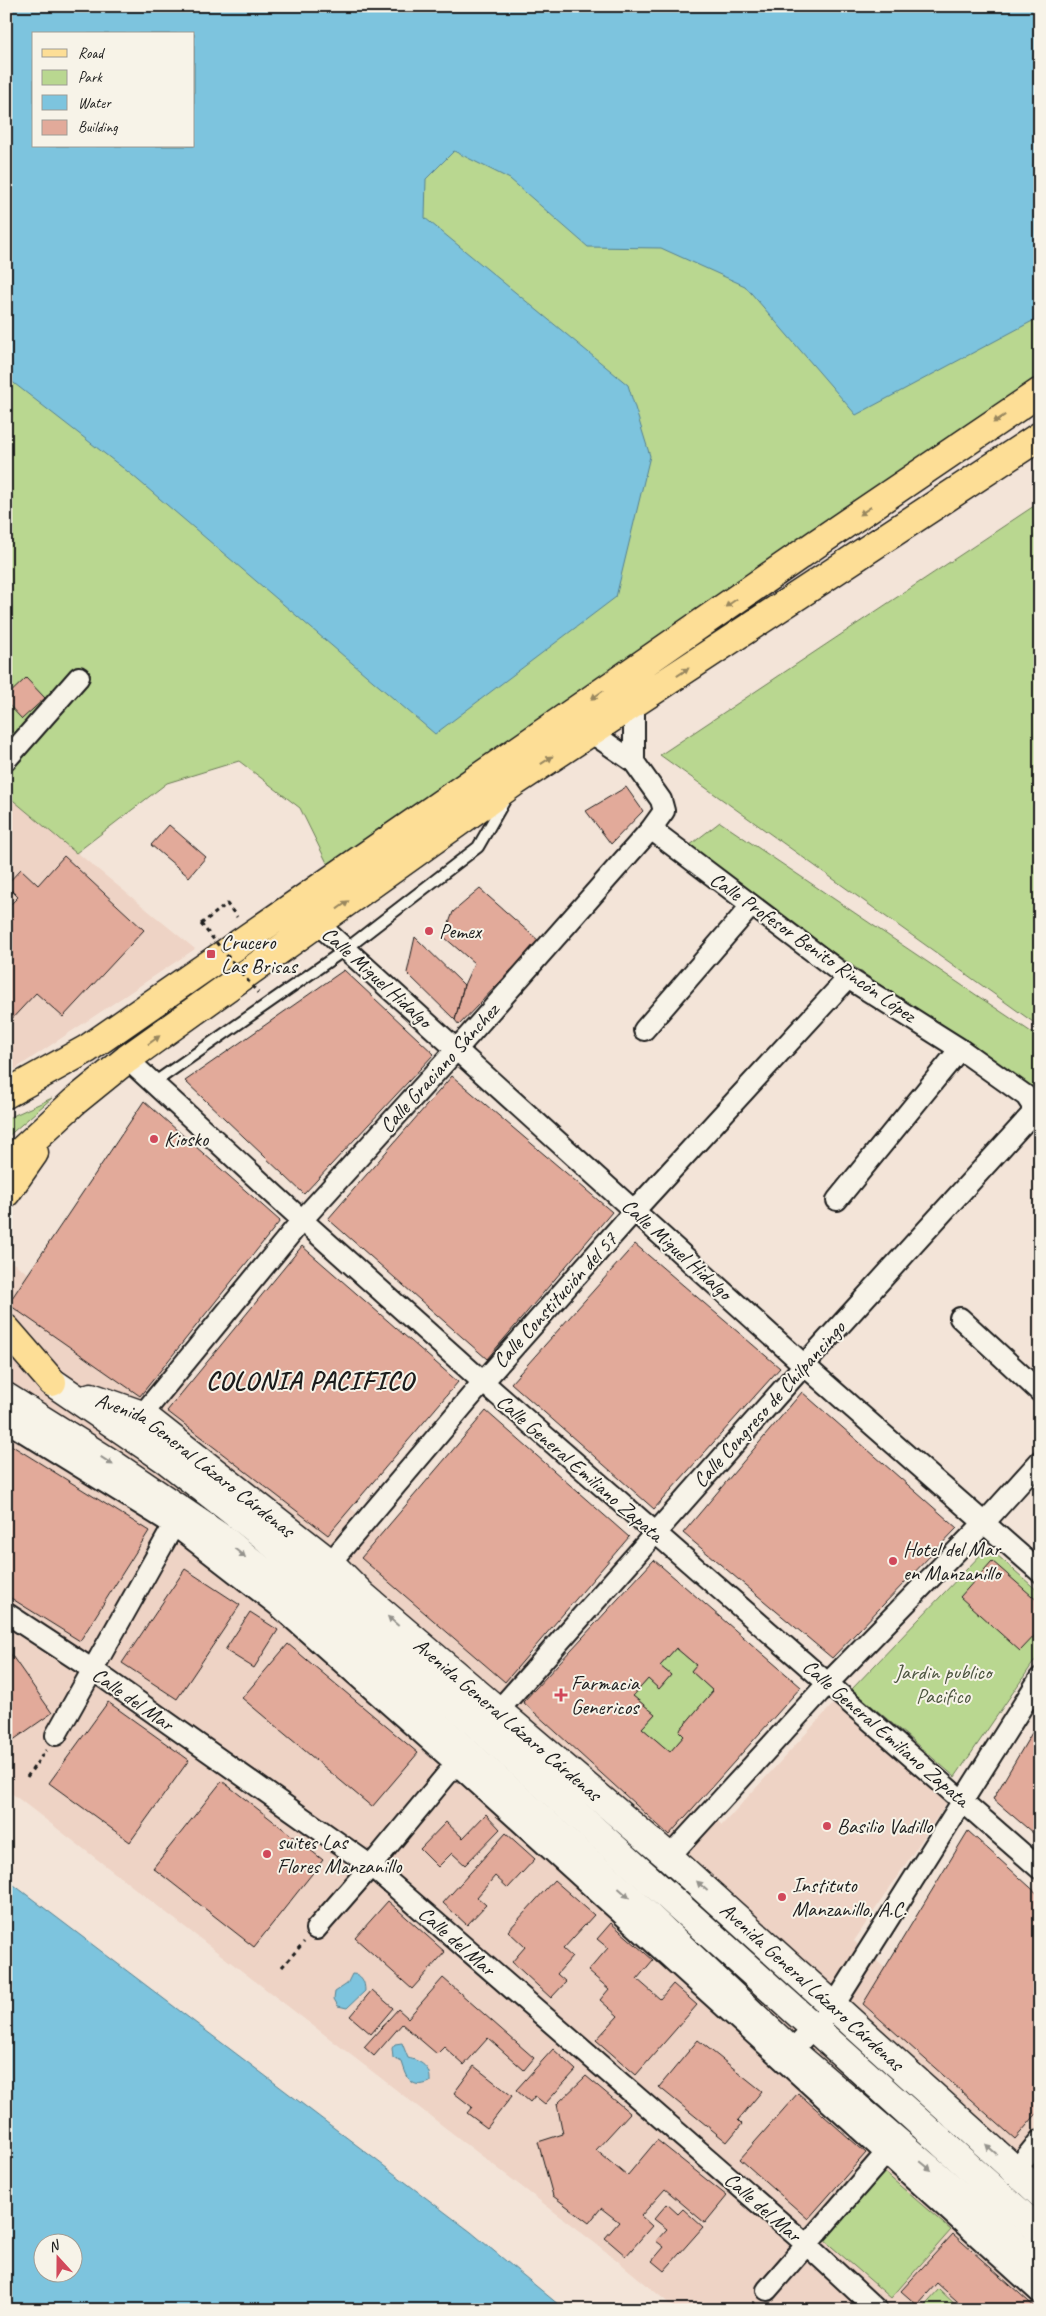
<svg xmlns="http://www.w3.org/2000/svg" width="1046" height="2316" font-family="Caveat,sans-serif">
	<style>
		.built { fill: #eed3c5 }
		.green { fill: #b9d790; stroke: #6a7a56; fill-rule: evenodd }
		.water { fill: #7dc4de; stroke: #568190; fill-rule: evenodd }
		.building { fill: #e2aa9a; stroke: #1c1c1c; fill-rule: evenodd }
		.lines { fill: none; stroke-linecap: round; stroke-linejoin: round }
		.lane-casing { stroke: #1c1c1c; stroke-width: 14 }
		.street-casing { stroke: #1c1c1c; stroke-width: 24 }
		.secondary-casing { stroke: #1c1c1c; stroke-width: 31 }
		.primary-casing { stroke: #1c1c1c; stroke-width: 31 }
		.path { stroke: #1c1c1c; stroke-width: 3; stroke-dasharray: 4 4; stroke-linecap: butt }
		.lane { stroke: #f7f3e8; stroke-width: 10 }
		.street { stroke: #f7f3e8; stroke-width: 20 }
		.secondary { stroke: #f7f3e8; stroke-width: 28 }
		.primary { stroke: #fdde96; stroke-width: 28 }
		.path-bridge { stroke: #1c1c1c; stroke-width: 3; stroke-dasharray: 4 4; stroke-linecap: butt }
		.oneway { fill: #98875f }
		.oneway2 { fill: #94928c }
		.poi-dot { fill: #d1495b; stroke: #f7f3e8; stroke-width: 2 }
		.labels { text-anchor: middle; dominant-baseline: central; stroke-width: 4; stroke-linejoin: round; paint-order: stroke }
		.poi-label { font-size: 21px; fill: #1c1c1c; stroke: #f7f3e8; text-anchor: start }
		.street-label { font-size: 21px; fill: #1c1c1c; stroke: #f7f3e8 }
		.park-label { font-size: 21px; fill: #4b543f; stroke: #f7f3e8 }
		.district-label { font-size: 26px; font-weight: bold; letter-spacing: 1px; fill: #1c1c1c; stroke: #f7f3e8 }
	</style>
	<rect width="100%" height="100%" fill="#f3e4d8"/>
	<filter id="ink" filterUnits="userSpaceOnUse"><feTurbulence type="fractalNoise" baseFrequency=".02" numOctaves="2"/><feDisplacementMap in="SourceGraphic" scale="10" xChannelSelector="R" yChannelSelector="G"/><feConvolveMatrix kernelMatrix="1 2 1 2 8 2 1 2 1" color-interpolation-filters="sRGB"/></filter>
	<g filter="url(#ink)">
		<!-- built -->
		<path class="built" d="M8,796L195,949L6,1075V797Z
			M6,1258L208,1399L401,1547L722,1825L835,1702L948,1801L854,1941L1040,2104V2310H677L613,2257L6,1789Z"/>
		<!-- green -->
		<path class="green" d="M6,6H1040V377L329,867L300,808L239,761L167,783L76,853L8,796L6,797ZM34,34H194V146H34Z
			M1040,502V1027L660,755Z
			M720,822L1040,1038V1085L1034,1092L685,849Z
			M52,1098L6,1138V1119Z
			M988,1547L1040,1593V1653L955,1777L852,1689Z
			M676,1648L696,1665L691,1671L713,1691L679,1731L684,1736L670,1752L642,1728L655,1714L633,1696L648,1679L659,1689L671,1675L660,1666Z
			M884,2172L951,2230L891,2298L824,2240Z
			M939,2289L961,2310H920Z"/>
		<!-- water -->
		<path class="water" d="M6,6H1040V317L856,415L745,286L661,248L588,247L510,179L454,151L426,179L425,218L628,385L650,456L616,597L435,734L132,475L6,377ZM34,34H194V146H34Z
			M6,1879L471,2232L565,2310H6ZM42,2244H72V2274H42Z
			M352,1974C362,1974 365,1982 365,1991L347,2008L338,2006L334,1999L335,1992L347,1984Z
			M402,2043L408,2058C421,2061 431,2067 430,2082C411,2090 407,2078 402,2062L393,2058L392,2048L395,2044Z"/>
		<!-- building -->
		<path class="building" d="M26,678L45,698L22,719L6,702V697Z
			M626,787L643,811L611,844L586,811Z
			M169,825L206,857L189,877L151,845Z
			M64,856L144,930L63,1017L36,993L6,1025V909L18,897L6,885L21,869L38,885Z
			M480,889L539,941L459,1025L455,1020L464,985L474,963L444,937L453,912Z
			M415,937L464,985L455,1020L407,973Z
			M344,970L434,1054L304,1194L185,1081Z
			M452,1076L612,1212L487,1359L328,1219Z
			M144,1101L280,1221L140,1396L8,1304Z
			M635,1244L780,1368L654,1509L511,1383Z
			M302,1246L458,1382L328,1535L167,1411Z
			M802,1392L957,1528L832,1658L683,1533Z
			M486,1411L629,1537L505,1682L361,1558Z
			M6,1442L149,1531L80,1641L6,1595Z
			M654,1560L801,1687L669,1835L523,1702ZM676,1648L696,1665L691,1671L713,1691L679,1731L684,1736L670,1752L642,1728L655,1714L633,1696L648,1679L659,1689L671,1675L660,1666Z
			M992,1561L1040,1603V1630L1020,1651L960,1597Z
			M185,1569L240,1605L177,1699L122,1663Z
			M250,1612L278,1630L254,1668L225,1650Z
			M288,1644L418,1753L372,1807L242,1698Z
			M10,1653L52,1713L9,1743L6,1738V1656Z
			M108,1702L189,1760L130,1842L49,1783Z
			M1040,1719V1839L993,1799Z
			M222,1781L323,1860L254,1947L153,1868Z
			M486,1814L500,1829L465,1865L452,1853L438,1867L420,1849L446,1822L463,1838Z
			M968,1831L1040,1896V2110L1015,2139L863,2004Z
			M506,1833L535,1859L508,1888L495,1876L477,1897L486,1905L467,1925L443,1903Z
			M554,1880L594,1915L563,1949L572,1957L557,1974L566,1982L551,1998L512,1962L525,1947L508,1931Z
			M388,1901L445,1952L412,1989L355,1938Z
			M611,1923L653,1960L637,1979L660,1999L673,1984L697,2005L636,2075L596,2040L618,2016L600,2000L609,1989L588,1971L608,1948L597,1939Z
			M443,1978L534,2058L524,2070L488,2038L464,2065L444,2047L437,2054L402,2024L374,2056L364,2047L398,2009L408,2018Z
			M372,1990L393,2008L371,2034L350,2016Z
			M698,2040L762,2091L738,2120L742,2124L727,2142L659,2087Z
			M553,2049L576,2070L545,2104L535,2096L530,2102L516,2090Z
			M474,2066L512,2096L487,2128L467,2113L472,2107L454,2093Z
			M586,2076L630,2113L596,2150L627,2176L657,2140L727,2196L705,2223L665,2189L641,2216L652,2226L626,2256L605,2238L619,2222L601,2208L589,2223L553,2196L538,2142L563,2134L557,2104Z
			M798,2093L866,2153L808,2219L740,2159Z
			M667,2204L678,2214L683,2209L703,2227L664,2271L652,2261L664,2247L656,2241L667,2229L654,2219Z
			M953,2234L1038,2310H1006L1004,2308L1002,2310H967L937,2283L917,2305L901,2291Z"/>
		<g class="lines">
			<!-- lane casing -->
			<g class="lane-casing">
				<path id="lane" d="M155,1082L346,949L478,847L505,800"/>
			</g>
			<!-- street casing -->
			<g class="street-casing">
				<path id="street" d="M589,731L634,762
					M6,760L79,677
					M317,923L804,1365L1040,1572
					M644,1030L751,906
					M127,1059L302,1220L483,1382L1040,1869
					M837,1200L960,1049
					M960,1318L1040,1392
					M142,1415L302,1220L456,1050L651,829L664,811L661,800L634,762V705
					M6,1421L174,1525L277,1605L455,1763L1040,2293
					M330,1563L483,1382L635,1210L848,978
					M6,1613L93,1670L371,1866L807,2245L877,2310
					M498,1711L804,1365L1032,1114V1105L1026,1096L960,1049L848,978L651,829
					M56,1735L180,1514
					M669,1857L828,1683L984,1523L1040,1461
					M316,1929L371,1866L463,1755
					M791,2051L833,2007L1040,1678
					M1015,2171L1040,2140
					M767,2290L894,2144"/>
			</g>
			<!-- secondary casing -->
			<g class="secondary-casing">
				<g id="secondary">
					<path d="M52,1382L168,1461L263,1535L482,1729L1040,2231"/>
					<path d="M6,1397L111,1463L223,1539L291,1594L631,1900L791,2051L972,2206L1040,2268"/>
					<path id="s1" d="M91,1397L142,1415L330,1563L363,1596L669,1857L1040,2193"/>
				</g>
			</g>
			<!-- primary casing -->
			<g class="primary-casing">
				<path id="primary" d="M6,1094L87,1049L816,544L1040,392
					M6,1165L74,1102L127,1059L516,781L1040,436
					M6,1193L34,1153
					M6,1329L52,1382"/>
			</g>
			<!-- path -->
			<path class="path" d="M201,924L227,904L237,917
				M27,1777L46,1750
				M282,1967L304,1942
				M747,2310L755,2302"/>
			<!-- lane -->
			<use href="#lane" class="lane"/>
			<!-- street -->
			<use href="#street" class="street"/>
			<!-- secondary -->
			<use href="#secondary" class="secondary"/>
			<!-- primary -->
			<use href="#primary" class="primary"/>
			<!-- path-bridge -->
			<path class="path-bridge" d="M201,924L258,993"/>
		</g>
		<!-- one-way arrows -->
		<defs><path id="oneway-solid" d="M-6-.8H1V-3.2L6.5 0L1 3.2V.8H-6Z" transform="scale(1.25)"/></defs>
		<g class="oneway">
			<use href="#oneway-solid" transform="translate(999 419) rotate(146)"/>
			<use href="#oneway-solid" transform="translate(865 511) rotate(146)"/>
			<use href="#oneway-solid" transform="translate(731 603) rotate(145)"/>
			<use href="#oneway-solid" transform="translate(683 672) rotate(-34)"/>
			<use href="#oneway-solid" transform="translate(597 695) rotate(145)"/>
			<use href="#oneway-solid" transform="translate(547 760) rotate(-34)"/>
			<use href="#oneway-solid" transform="translate(343 905) rotate(-36)"/>
			<use href="#oneway-solid" transform="translate(154 1040) rotate(-36)"/>
		</g>
		<g class="oneway2">
			<use href="#oneway-solid" transform="translate(107 1461) rotate(33)"/>
			<use href="#oneway-solid" transform="translate(240 1553) rotate(40)"/>
			<use href="#oneway-solid" transform="translate(393 1621) rotate(-139)"/>
			<use href="#oneway-solid" transform="translate(702 1886) rotate(-138)"/>
			<use href="#oneway-solid" transform="translate(624 1893) rotate(42)"/>
			<use href="#oneway-solid" transform="translate(991 2149) rotate(-138)"/>
			<use href="#oneway-solid" transform="translate(926 2166) rotate(40)"/>
		</g>
	</g>
	<!-- markers -->
	<g class="poi-dot">
		<circle cx="429" cy="931" r="5"/>
		<rect x="206" y="949" width="10" height="10" rx="2.5"/>
		<circle cx="154" cy="1139" r="5"/>
		<circle cx="893" cy="1561" r="5"/>
		<path d="M558.5 1687.5h5v5h5v5h-5v5h-5v-5h-5v-5h5z"/>
		<circle cx="827" cy="1826" r="5"/>
		<circle cx="267" cy="1854" r="5"/>
		<circle cx="782" cy="1897" r="5"/>
	</g>
	<g class="labels">
		<!-- poi labels -->
		<g class="poi-label">
			<text x="439" y="931">Pemex</text>
			<text x="221" y="942">Crucero<tspan x="221" dy="24">Las Brisas</tspan></text>
			<text x="164" y="1139">Kiosko</text>
			<text x="903" y="1549">Hotel del Mar<tspan x="903" dy="24">en Manzanillo</tspan></text>
			<text x="571" y="1683">Farmacia<tspan x="571" dy="24">Genericos</tspan></text>
			<text x="837" y="1826">Basilio Vadillo</text>
			<text x="277" y="1842">suites Las<tspan x="277" dy="24">Flores Manzanillo</tspan></text>
			<text x="792" y="1885">Instituto<tspan x="792" dy="24">Manzanillo, A.C.</tspan></text>
		</g>
		<!-- street labels -->
		<g class="street-label">
			<text transform="translate(813 947) rotate(35)">Calle Profesor Benito Rincón López</text>
			<text transform="translate(377 977) rotate(42)">Calle Miguel Hidalgo</text>
			<text transform="translate(439 1068) rotate(-48)">Calle Graciano Sánchez</text>
			<text transform="translate(677 1249) rotate(42)">Calle Miguel Hidalgo</text>
			<text transform="translate(555 1300) rotate(-48)">Calle Constitución del 57</text>
			<text transform="translate(769 1404) rotate(-48)">Calle Congreso de Chilpancingo</text>
			<text stroke="none"><textPath href="#s1" startOffset="125">Avenida General Lázaro Cárdenas</textPath></text>
			<text transform="translate(580 1468) rotate(41)">Calle General Emiliano Zapata</text>
			<text transform="translate(133 1699) rotate(35)">Calle del Mar</text>
			<text stroke="none"><textPath href="#s1" startOffset="530">Avenida General Lázaro Cárdenas</textPath></text>
			<text transform="translate(886 1733) rotate(41)">Calle General Emiliano Zapata</text>
			<text transform="translate(457 1941) rotate(41)">Calle del Mar</text>
			<text stroke="none"><textPath href="#s1" startOffset="935">Avenida General Lázaro Cárdenas</textPath></text>
			<text transform="translate(763 2207) rotate(41)">Calle del Mar</text>
		</g>
		<!-- park labels -->
		<g class="park-label">
			<text x="943" y="1672">Jardin publico<tspan x="943" dy="24">Pacifico</tspan></text>
		</g>
		<!-- district labels -->
		<g class="district-label">
			<text x="310" y="1380">COLONIA PACIFICO</text>
		</g>
	</g>
	<!-- margin -->
	<rect width="1046" height="2316" fill="none" stroke="#f7f3e8" stroke-width="25"/>
	<rect x="12" y="12" width="1021" height="2291" fill="none" stroke="#1c1c1c" stroke-width="2" filter="url(#ink)"/>
	<!-- legend -->
	<rect x="32" y="32" width="162" height="115" fill="#f7f3e8" stroke="#9f9d96"/>
	<rect x="42" y="49" width="25" height="8" fill="#fdde96" stroke="#9f9d96"/>
	<text x="78" y="58" font-size="15" fill="#1c1c1c">Road</text>
	<rect x="42" y="70" width="25" height="15" fill="#b9d790" stroke="#9f9d96"/>
	<text x="78" y="82" font-size="15" fill="#1c1c1c">Park</text>
	<rect x="42" y="95" width="25" height="15" fill="#7dc4de" stroke="#9f9d96"/>
	<text x="78" y="108" font-size="15" fill="#1c1c1c">Water</text>
	<rect x="42" y="120" width="25" height="15" fill="#e2aa9a" stroke="#9f9d96"/>
	<text x="78" y="132" font-size="15" fill="#1c1c1c">Building</text>
	<!-- north arrow -->
	<g transform="translate(58 2258) rotate(339)"><circle r="24" fill="#f7f3e8" stroke="#9f9d96"/>
	<path d="M0-4L9 19L0 12L-9 19Z" fill="#d1495b"/>
	<text y="-8" font-size="14" font-weight="bold" text-anchor="middle" fill="#1c1c1c">N</text>
	</g>
</svg>
